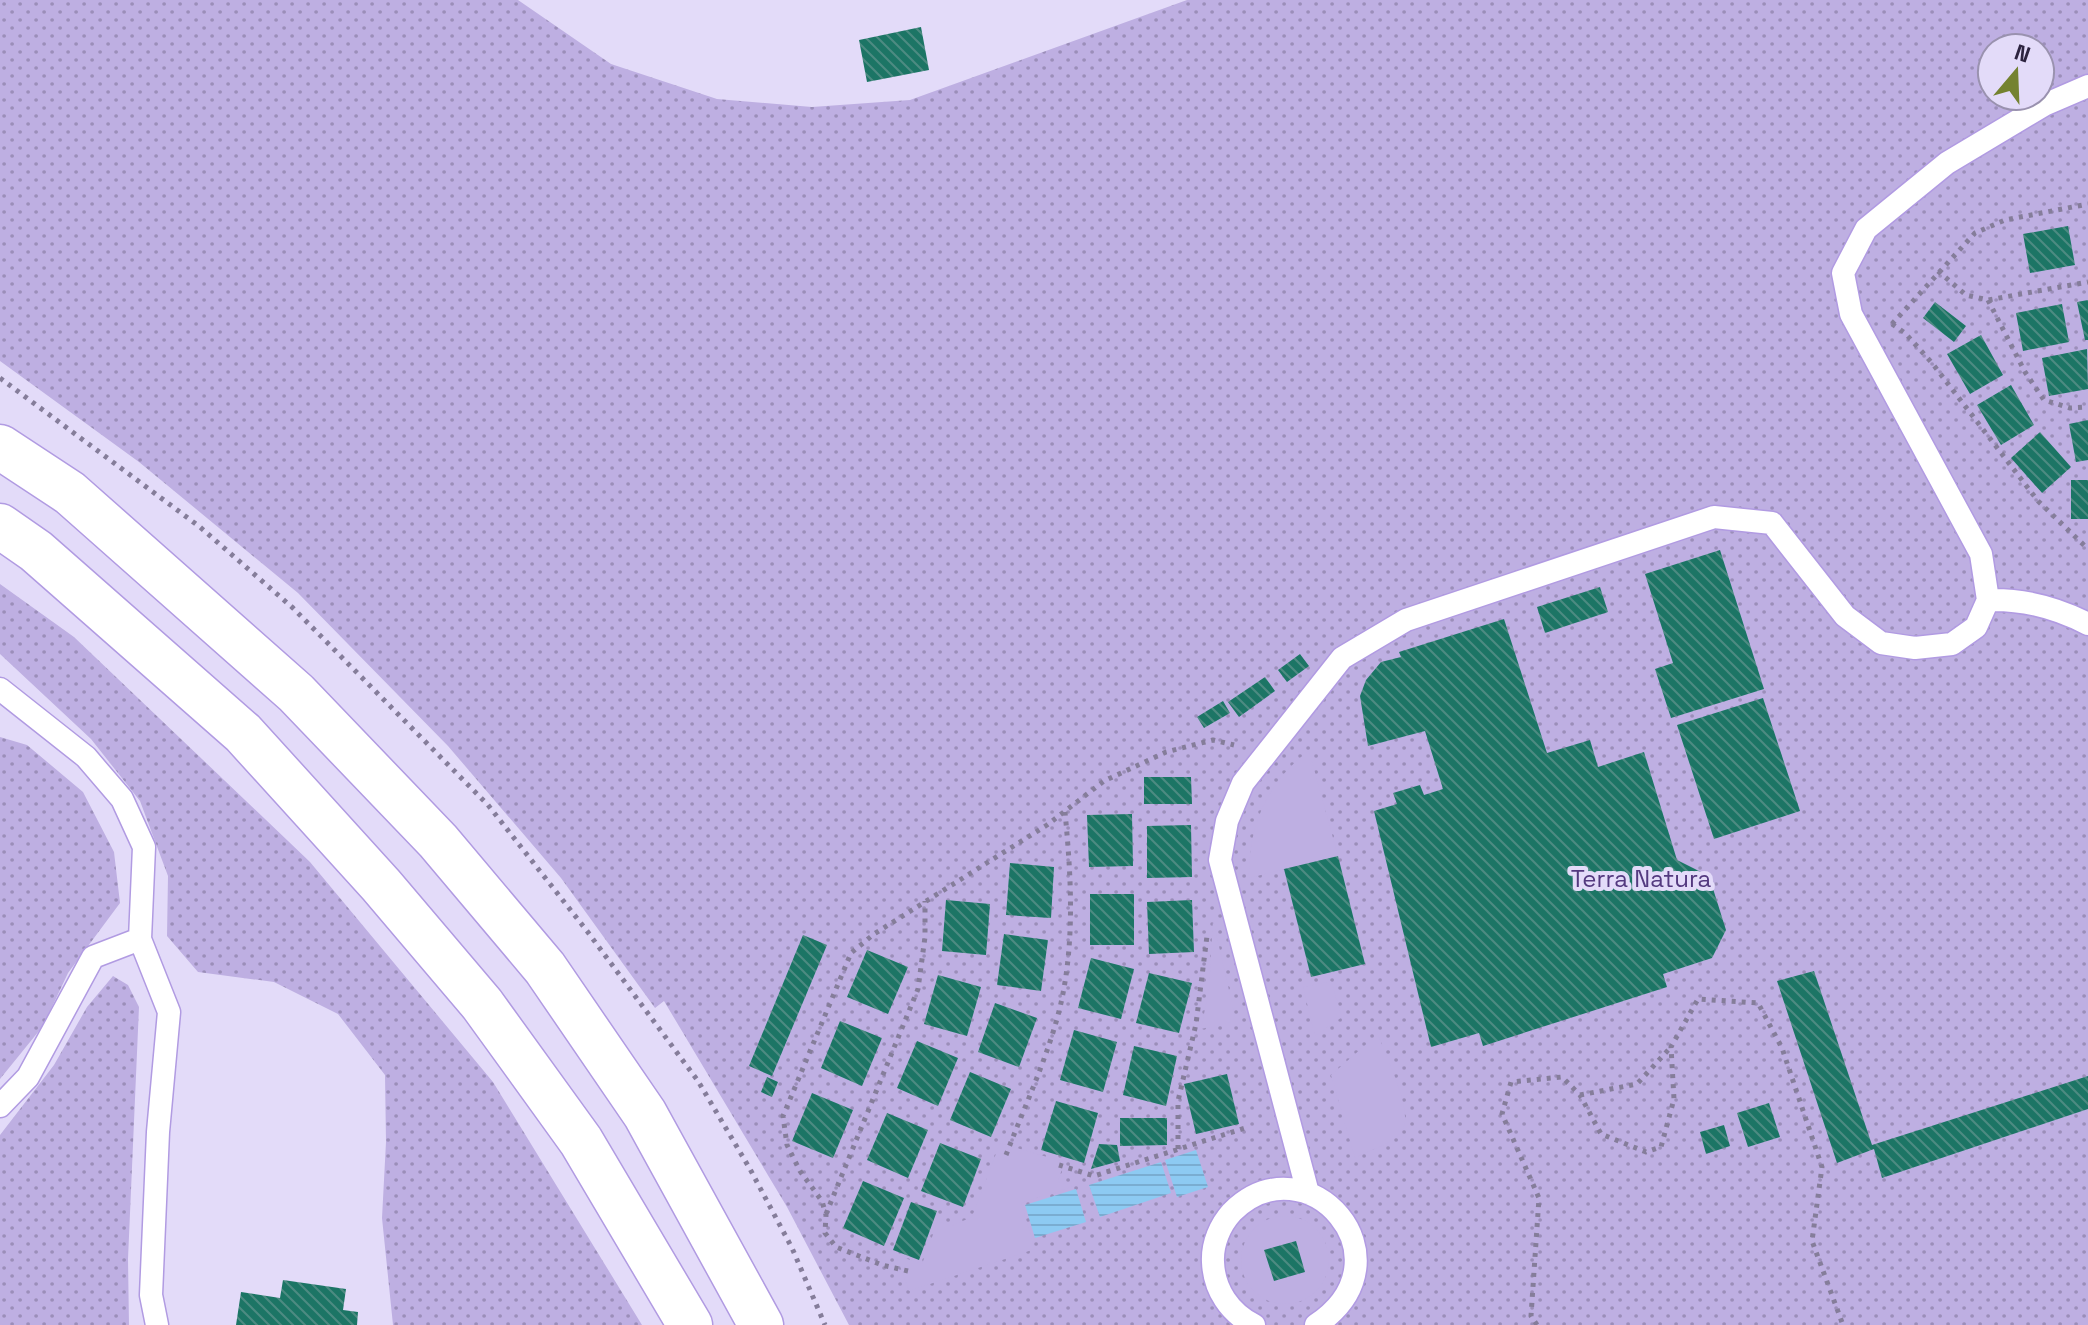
<svg xmlns="http://www.w3.org/2000/svg" width="2088" height="1325" font-family="'Space Grotesk',sans-serif">
	<style>
		.grass { fill: url(#grass-dots); fill-rule: evenodd }
		.garden { fill: #beafe2 }
		.water { fill: url(#water-rules) }
		.building { fill: url(#building-back-hatch) }
		.lines { fill: none; stroke-linecap: round; stroke-linejoin: round }
		.lane-casing { stroke: #b19be2; stroke-width: 25 }
		.secondary-casing { stroke: #b19be2; stroke-width: 47 }
		.path { stroke: #857d9a; stroke-width: 5; stroke-dasharray: 4 6; stroke-linecap: butt }
		.lane { stroke: #fff; stroke-width: 22 }
		.secondary { stroke: #fff; stroke-width: 44 }
		.labels { text-anchor: middle; dominant-baseline: central; stroke-width: 8; stroke-linejoin: round; paint-order: stroke }
		.park-label { font-size: 24px; fill: #53397f; stroke: #e3dbf9 }
	</style>
	<defs>
		<pattern id="grass-dots" width="8" height="8" patternUnits="userSpaceOnUse" patternTransform="scale(2)"><rect width="8" height="8" fill="#beafe2"/><path d="M2 2h.1M6 6h.1" fill="none" stroke="#9b8eb9" stroke-width="1.8" stroke-linecap="round"/></pattern>
		<pattern id="water-rules" width="6" height="5" patternUnits="userSpaceOnUse" patternTransform="scale(2)"><rect width="6" height="5" fill="#8dcaf2"/><path d="M0 2.5h6" fill="none" stroke="#7aadd1"/></pattern>
		<pattern id="building-back-hatch" width="6" height="6" patternUnits="userSpaceOnUse" patternTransform="scale(2)"><rect width="6" height="6" fill="#1c7565"/><path d="M-1 5l2 2M0 0l6 6M5-1l2 2" fill="none" stroke="#4d8b82"/></pattern>
	</defs>
	<rect width="100%" height="100%" fill="#e3dbf9"/>
	<!-- grass -->
	<path class="grass" d="M0,0H518L611,64L717,99L812,107L910,100L1187,0H2088V1325H849L787,1207L664,1001L655,1008L561,878L448,746L298,593L139,462L0,361ZM1992,48H2040V96H1992Z
		M0,584L74,637L310,862L493,1082L642,1325H393L382,1218L386,1142L385,1075L338,1014L274,982L198,972L167,936L168,876L140,801L91,739L0,654Z
		M0,737L27,745L83,792L114,852L120,903L68,973L43,1026L0,1079Z
		M113,976L128,985L139,1007L128,1259L129,1325H0V1135L54,1065L87,1007Z"/>
	<!-- garden -->
	<path class="garden" d="M1309,751L1338,856L1249,878C1248,827 1267,781 1309,751Z
		M1213,920L1236,1021L1201,1029L1209,989Z
		M1331,981L1342,1017L1315,1036L1303,987Z
		M1378,1034C1385,1055 1413,1110 1403,1129C1395,1144 1369,1150 1355,1158L1331,1075Z
		M1000,1143L1064,1162L1058,1182L1074,1186L1021,1203L1035,1249L909,1291L896,1255L922,1264L938,1221L951,1226L972,1217Z
		M1241 1260a44 44 0 1 1 88 0a44 44 0 1 1-88 0Z"/>
	<!-- water -->
	<path class="water" d="M1196,1150L1208,1187L1177,1197L1165,1160Z
		M1161,1162L1171,1193L1100,1217L1089,1185Z
		M1076,1189L1086,1222L1035,1238L1025,1205Z"/>
	<!-- building -->
	<path class="building" d="M921,27L929,70L867,82L859,40Z
		M2068,226L2075,265L2030,273L2023,234Z
		M2088,300V340H2085L2077,302Z
		M1935,302L1966,326L1954,342L1923,318Z
		M2062,304L2069,342L2023,351L2016,313Z
		M1981,335L2003,375L1970,394L1947,354Z
		M2087,349L2088,389L2049,396L2042,358Z
		M2011,385L2034,425L2001,445L1977,405Z
		M2088,420V460L2076,462L2069,424Z
		M2040,432L2071,467L2042,493L2011,458Z
		M2071,480H2088V519H2071Z
		M1720,550L1764,689L1671,718L1655,669L1673,663L1645,574Z
		M1600,587L1608,612L1545,633L1537,607Z
		M1504,619L1547,753L1590,740L1598,767L1644,752L1677,860L1709,876L1726,930L1712,958L1663,974L1667,987L1483,1046L1479,1033L1431,1047L1374,811L1397,804L1393,793L1420,785L1424,795L1443,789L1425,731L1368,746L1360,696L1366,680L1381,662L1401,657L1399,652Z
		M1300,654L1309,666L1287,682L1278,670Z
		M1265,677L1275,691L1239,717L1228,702Z
		M1763,698L1800,811L1714,839L1677,725Z
		M1223,701L1230,713L1204,728L1197,717Z
		M1144,777H1191L1192,804H1144Z
		M1132,814L1133,866L1089,867L1087,815Z
		M1191,825L1192,877L1147,878V826Z
		M1338,856L1365,964L1311,977L1284,869Z
		M1010,863L1054,867L1051,918L1006,915Z
		M1090,894H1134V945H1090Z
		M946,900L990,904L986,955L942,951Z
		M1192,900L1194,952L1149,954L1147,902Z
		M1004,934L1048,940L1041,991L997,985Z
		M803,935L827,945L772,1076L749,1066Z
		M867,950L908,967L888,1014L847,997Z
		M1091,958L1134,969L1121,1019L1078,1008Z
		M1814,971L1872,1145L2088,1076V1109L1882,1178L1874,1149L1837,1163L1777,981Z
		M1149,973L1192,983L1179,1033L1136,1023Z
		M938,975L981,987L967,1036L924,1024Z
		M995,1003L1037,1018L1019,1067L978,1052Z
		M840,1021L882,1038L862,1086L821,1068Z
		M1074,1030L1117,1042L1103,1092L1060,1080Z
		M917,1041L958,1058L938,1106L897,1088Z
		M1134,1046L1177,1056L1166,1106L1123,1095Z
		M970,1072L1011,1089L991,1137L950,1120Z
		M1227,1074L1239,1124L1196,1134L1184,1084Z
		M767,1077L778,1082L772,1097L761,1092Z
		M812,1093L853,1110L833,1158L792,1141Z
		M1056,1101L1098,1113L1084,1163L1041,1150Z
		M1769,1103L1780,1137L1748,1147L1737,1113Z
		M887,1113L928,1130L908,1178L867,1160Z
		M1120,1118H1167V1145L1120,1146Z
		M1724,1125L1730,1146L1706,1154L1700,1132Z
		M940,1143L981,1159L963,1207L921,1191Z
		M1099,1144L1117,1145L1120,1161L1091,1169Z
		M863,1181L904,1198L884,1246L843,1228Z
		M911,1202L937,1211L919,1260L893,1250Z
		M1296,1241L1305,1272L1274,1281L1264,1250Z
		M283,1280L346,1289L343,1310L358,1312L357,1325H236L241,1292L280,1298Z"/>
	<g class="lines">
		<!-- lane casing -->
		<g class="lane-casing">
			<path id="lane" d="M1988,600C2023,599 2057,608 2088,624
				M0,689L86,757L122,799L144,847L140,939L93,957L28,1077L0,1106
				M140,939L169,1012L158,1132L151,1295L157,1325
				M1308,1193L1220,860L1227,821L1243,783L1342,658L1406,620L1714,517L1772,523L1845,616L1881,643L1915,648L1952,644L1976,627L1988,600L1981,554L1851,314L1843,273L1866,229L1947,163L2044,105L2088,86
				M1254,1325C1230,1313 1214,1290 1213,1262C1212,1244 1220,1225 1232,1212C1307,1138 1415,1259 1316,1325"/>
		</g>
		<!-- secondary casing -->
		<g class="secondary-casing">
			<path id="secondary" d="M0,447L70,493L296,693L438,841L545,968L645,1114L761,1325
				M0,526L36,551L243,733L381,885L482,1004L581,1141L690,1325"/>
		</g>
		<!-- path -->
		<path class="path" d="M1938,271L1966,295L1988,300L2088,282
			M1988,300L2025,372L2044,400L2070,408L2088,407
			M1892,324L1905,333L1932,363L2038,501L2088,549
			M1892,324L1975,233L2005,220L2088,204
			M0,378L200,527L293,608L488,805L587,931L698,1081L750,1169L792,1248L825,1325
			M1580,1095L1637,1084L1671,1047
			M1178,1149V1101L1196,1024L1207,936
			M1006,1155C1025,1105 1049,1055 1061,1003C1075,940 1071,875 1065,812
			M1059,1165L1094,1176L1245,1128
			M826,1214L918,989L925,937V901
			M908,1271L882,1265L836,1247L825,1233L826,1215L822,1201L800,1171L787,1145L783,1116L851,953L874,934L1047,825L1104,781L1166,752L1213,740L1234,745
			M1537,1325L1531,1316L1539,1198L1502,1114L1511,1082L1562,1077L1580,1095L1601,1134L1646,1152L1661,1147L1674,1099L1671,1047L1698,999L1758,1003L1782,1048L1822,1167L1812,1241L1843,1325"/>
		<!-- lane -->
		<use href="#lane" class="lane"/>
		<!-- secondary -->
		<use href="#secondary" class="secondary"/>
	</g>
	<g class="labels">
		<!-- park labels -->
		<g class="park-label">
			<text x="1641" y="878">Terra Natura</text>
		</g>
	</g>
	<!-- north arrow -->
	<g transform="translate(2016 72) rotate(19)"><circle r="38" fill="#e3dbf9" stroke="#9a92af" stroke-width="2"/>
	<path d="M0-6L14 30L0 20L-14 30Z" fill="#748230"/>
	<text y="-12" font-size="22" font-weight="bold" text-anchor="middle" fill="#2d2440">N</text>
	</g>
</svg>
